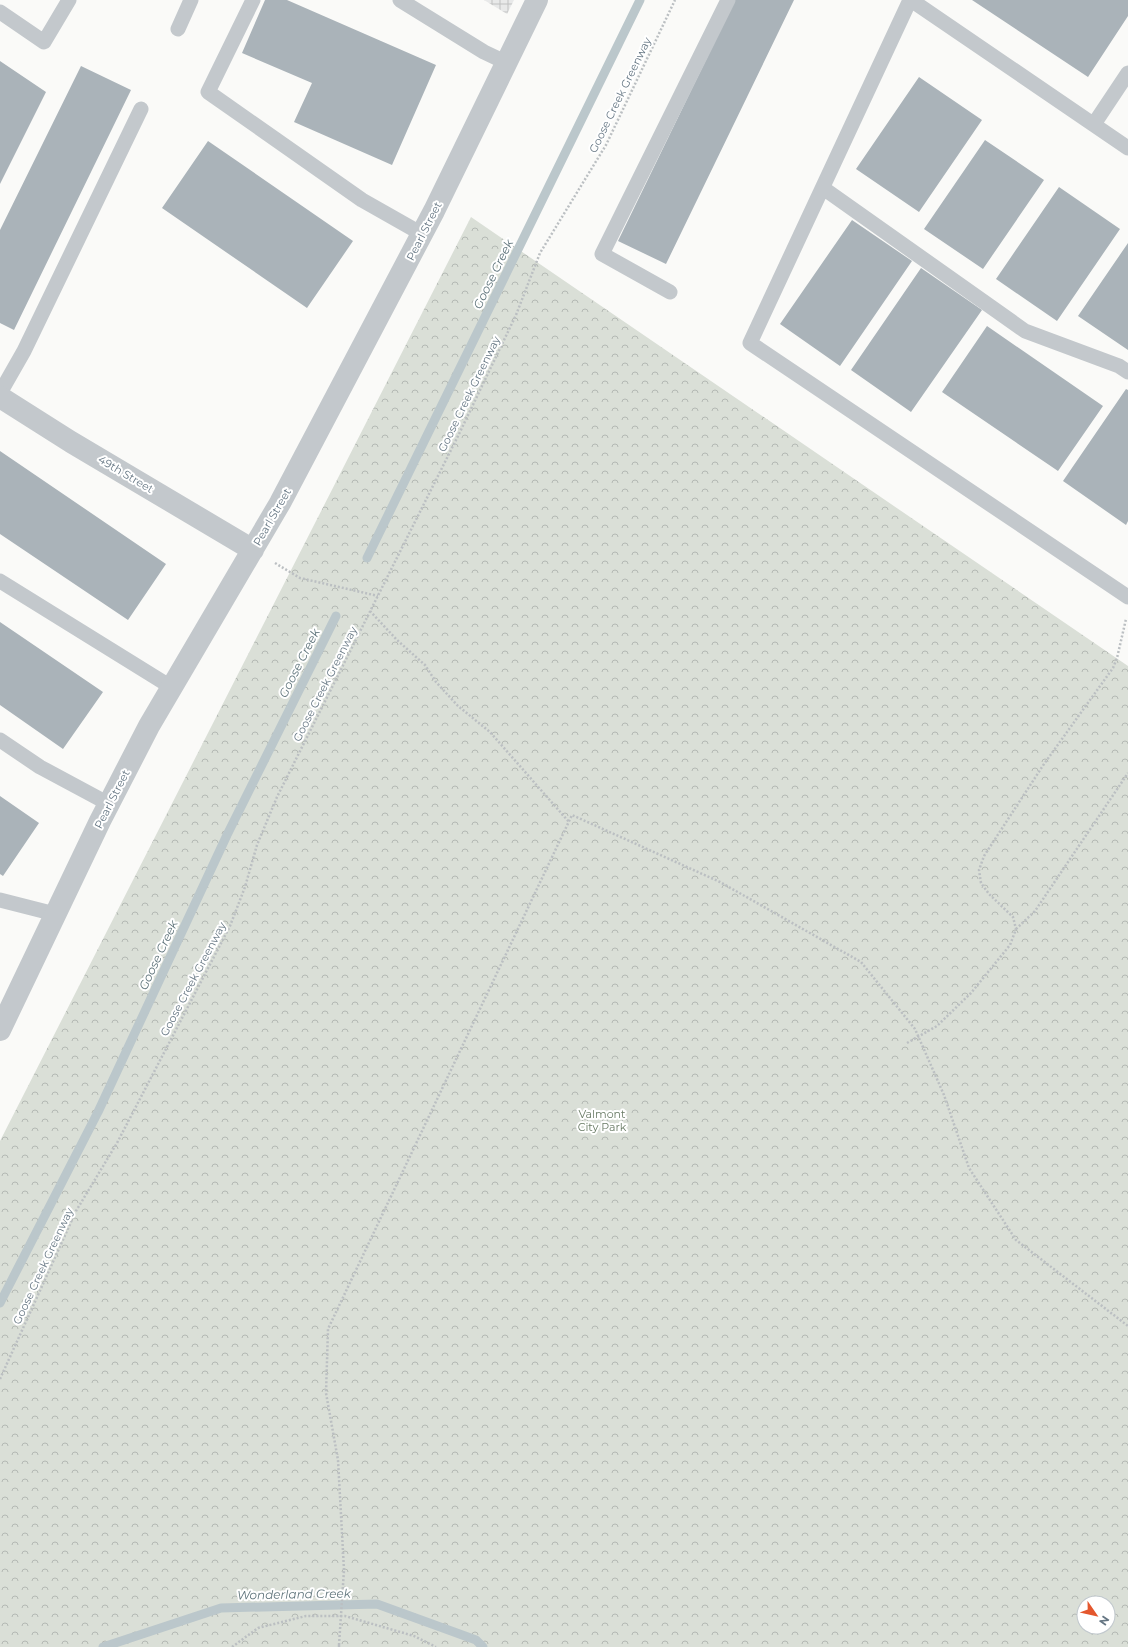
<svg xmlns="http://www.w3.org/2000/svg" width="1128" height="1647" font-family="Montserrat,sans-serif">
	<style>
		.industrial { fill: url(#industrial-grid) }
		.park { fill: url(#park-crowns); fill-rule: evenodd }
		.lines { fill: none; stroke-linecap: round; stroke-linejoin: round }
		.stream { stroke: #bbc7cb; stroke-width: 9 }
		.building { fill: #aab3b9 }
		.path { stroke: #bbbfc2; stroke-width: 2.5; stroke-dasharray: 2 2; stroke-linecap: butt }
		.lane { stroke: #c3c8cc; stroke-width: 15 }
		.street { stroke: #c3c8cc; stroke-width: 22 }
		.path-bridge { stroke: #bbbfc2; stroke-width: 2.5; stroke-dasharray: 2 2; stroke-linecap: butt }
		.labels { text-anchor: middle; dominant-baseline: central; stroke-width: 4; stroke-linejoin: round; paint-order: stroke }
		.street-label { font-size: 11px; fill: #657683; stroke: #fff }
		.park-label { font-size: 11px; fill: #687a64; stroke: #fff }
		.water-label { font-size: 12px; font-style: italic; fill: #60757c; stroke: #fff }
	</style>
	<defs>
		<pattern id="industrial-grid" width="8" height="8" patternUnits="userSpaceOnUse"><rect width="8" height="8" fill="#e8e9e9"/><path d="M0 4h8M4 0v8" fill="none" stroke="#c0c1c2"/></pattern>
		<pattern id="park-crowns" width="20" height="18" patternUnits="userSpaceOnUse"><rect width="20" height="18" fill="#dadfd7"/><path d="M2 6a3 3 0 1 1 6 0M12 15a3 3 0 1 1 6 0" fill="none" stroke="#b4b9b4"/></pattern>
	</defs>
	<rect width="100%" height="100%" fill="#fafaf8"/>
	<!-- industrial -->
	<path class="industrial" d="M484,0H514L507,14Z"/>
	<!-- park -->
	<path class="park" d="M471,217L1128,666V1647H0V1141ZM1084,1603H1108V1627H1084Z"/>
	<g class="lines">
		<!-- stream -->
		<path class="stream" d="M367,558L640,0
			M0,1303L98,1112L227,835L336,616
			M103,1647L221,1608L377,1604L476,1640L483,1647"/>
	</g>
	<!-- building -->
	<path class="building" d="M265,0H287L436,65L392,165L294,122L312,83L242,53Z
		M735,0H794L666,264L618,241Z
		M972,0H1128V16L1088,77Z
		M0,61L46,92L0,184Z
		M81,66L131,90L14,330L0,323V230Z
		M919,77L982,120L919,212L856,169Z
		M985,140L1044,180L983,269L924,229Z
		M208,141L353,241L307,308L162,208Z
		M1059,187L1120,229L1057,321L996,279Z
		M852,220L912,261L840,366L780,324Z
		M1128,243V350L1078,316Z
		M921,268L982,310L911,412L851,370Z
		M987,326L1103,406L1058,471L942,392Z
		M1126,389L1128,390V521L1126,525L1063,481Z
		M0,451L166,564L128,620L0,534Z
		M0,622L103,692L63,749L0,705Z
		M0,796L39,823L3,876L0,874Z"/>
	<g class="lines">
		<!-- path -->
		<path class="path" d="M275,563L300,578L378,596
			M370,611L397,640L425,665L436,682L458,706L490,732L569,822
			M1016,929L1035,911L1128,773
			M907,1043L937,1026L971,993L1010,945L1016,929L1013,917L989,894L981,883L979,870L984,856L1044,764L1113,668L1117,658L1126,619
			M0,1379L76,1211L117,1143L230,926L245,887L257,845L277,797L459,434L516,315L540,253L606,145L675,0
			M344,1570L338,1460L326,1393L328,1329L572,815L720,882L861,962L915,1029L944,1095L969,1168L1016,1240L1128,1326
			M339,1645V1647
			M232,1647L258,1628L306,1616H345L414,1636L436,1647"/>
		<!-- lane -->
		<path class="lane" d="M253,0L208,92L362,200L422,234
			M400,0L484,52L507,63
			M910,0L750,343L1128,597
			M911,0L1128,148
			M0,12L44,42L69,0
			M178,29L191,0
			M1094,124L1128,73
			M823,188L1025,331L1119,366L1128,372
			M670,292L602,254L728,0
			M0,393L24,351L141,109
			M0,581L171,687
			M0,740L40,767L109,804
			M0,900L55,914"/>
		<!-- street -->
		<path class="street" d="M0,397L71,442L253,550
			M0,1030L100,821L149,726L280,503L434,211L537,0"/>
		<!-- path-bridge -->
		<path class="path-bridge" d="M339,1645L344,1570"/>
	</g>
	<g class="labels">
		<!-- street labels -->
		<g class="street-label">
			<text transform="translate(620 95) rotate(-64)">Goose Creek Greenway</text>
			<text transform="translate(424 231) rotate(-63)">Pearl Street</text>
			<text transform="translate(469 394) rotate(-64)">Goose Creek Greenway</text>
			<text transform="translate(126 474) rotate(31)">49th Street</text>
			<text transform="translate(272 517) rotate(-60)">Pearl Street</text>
			<text transform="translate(325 684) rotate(-63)">Goose Creek Greenway</text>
			<text transform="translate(112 799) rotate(-63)">Pearl Street</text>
			<text transform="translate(193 979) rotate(-62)">Goose Creek Greenway</text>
			<text transform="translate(43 1266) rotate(-65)">Goose Creek Greenway</text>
		</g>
		<!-- park labels -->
		<g class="park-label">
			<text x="602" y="1114">Valmont<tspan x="602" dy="13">City Park</tspan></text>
		</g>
		<!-- water labels -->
		<g class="water-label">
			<text transform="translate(493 274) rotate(-64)">Goose Creek</text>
			<text transform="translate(299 663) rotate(-63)">Goose Creek</text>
			<text transform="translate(158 955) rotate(-65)">Goose Creek</text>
			<text transform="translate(294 1594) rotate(-1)">Wonderland Creek</text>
		</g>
	</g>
	<!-- north arrow -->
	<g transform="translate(1096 1615) rotate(124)"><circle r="19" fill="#ffffff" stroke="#c1c8cd"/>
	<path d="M0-3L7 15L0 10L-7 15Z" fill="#e4572e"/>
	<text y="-6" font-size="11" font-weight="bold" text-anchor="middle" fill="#657683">N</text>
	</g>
</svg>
